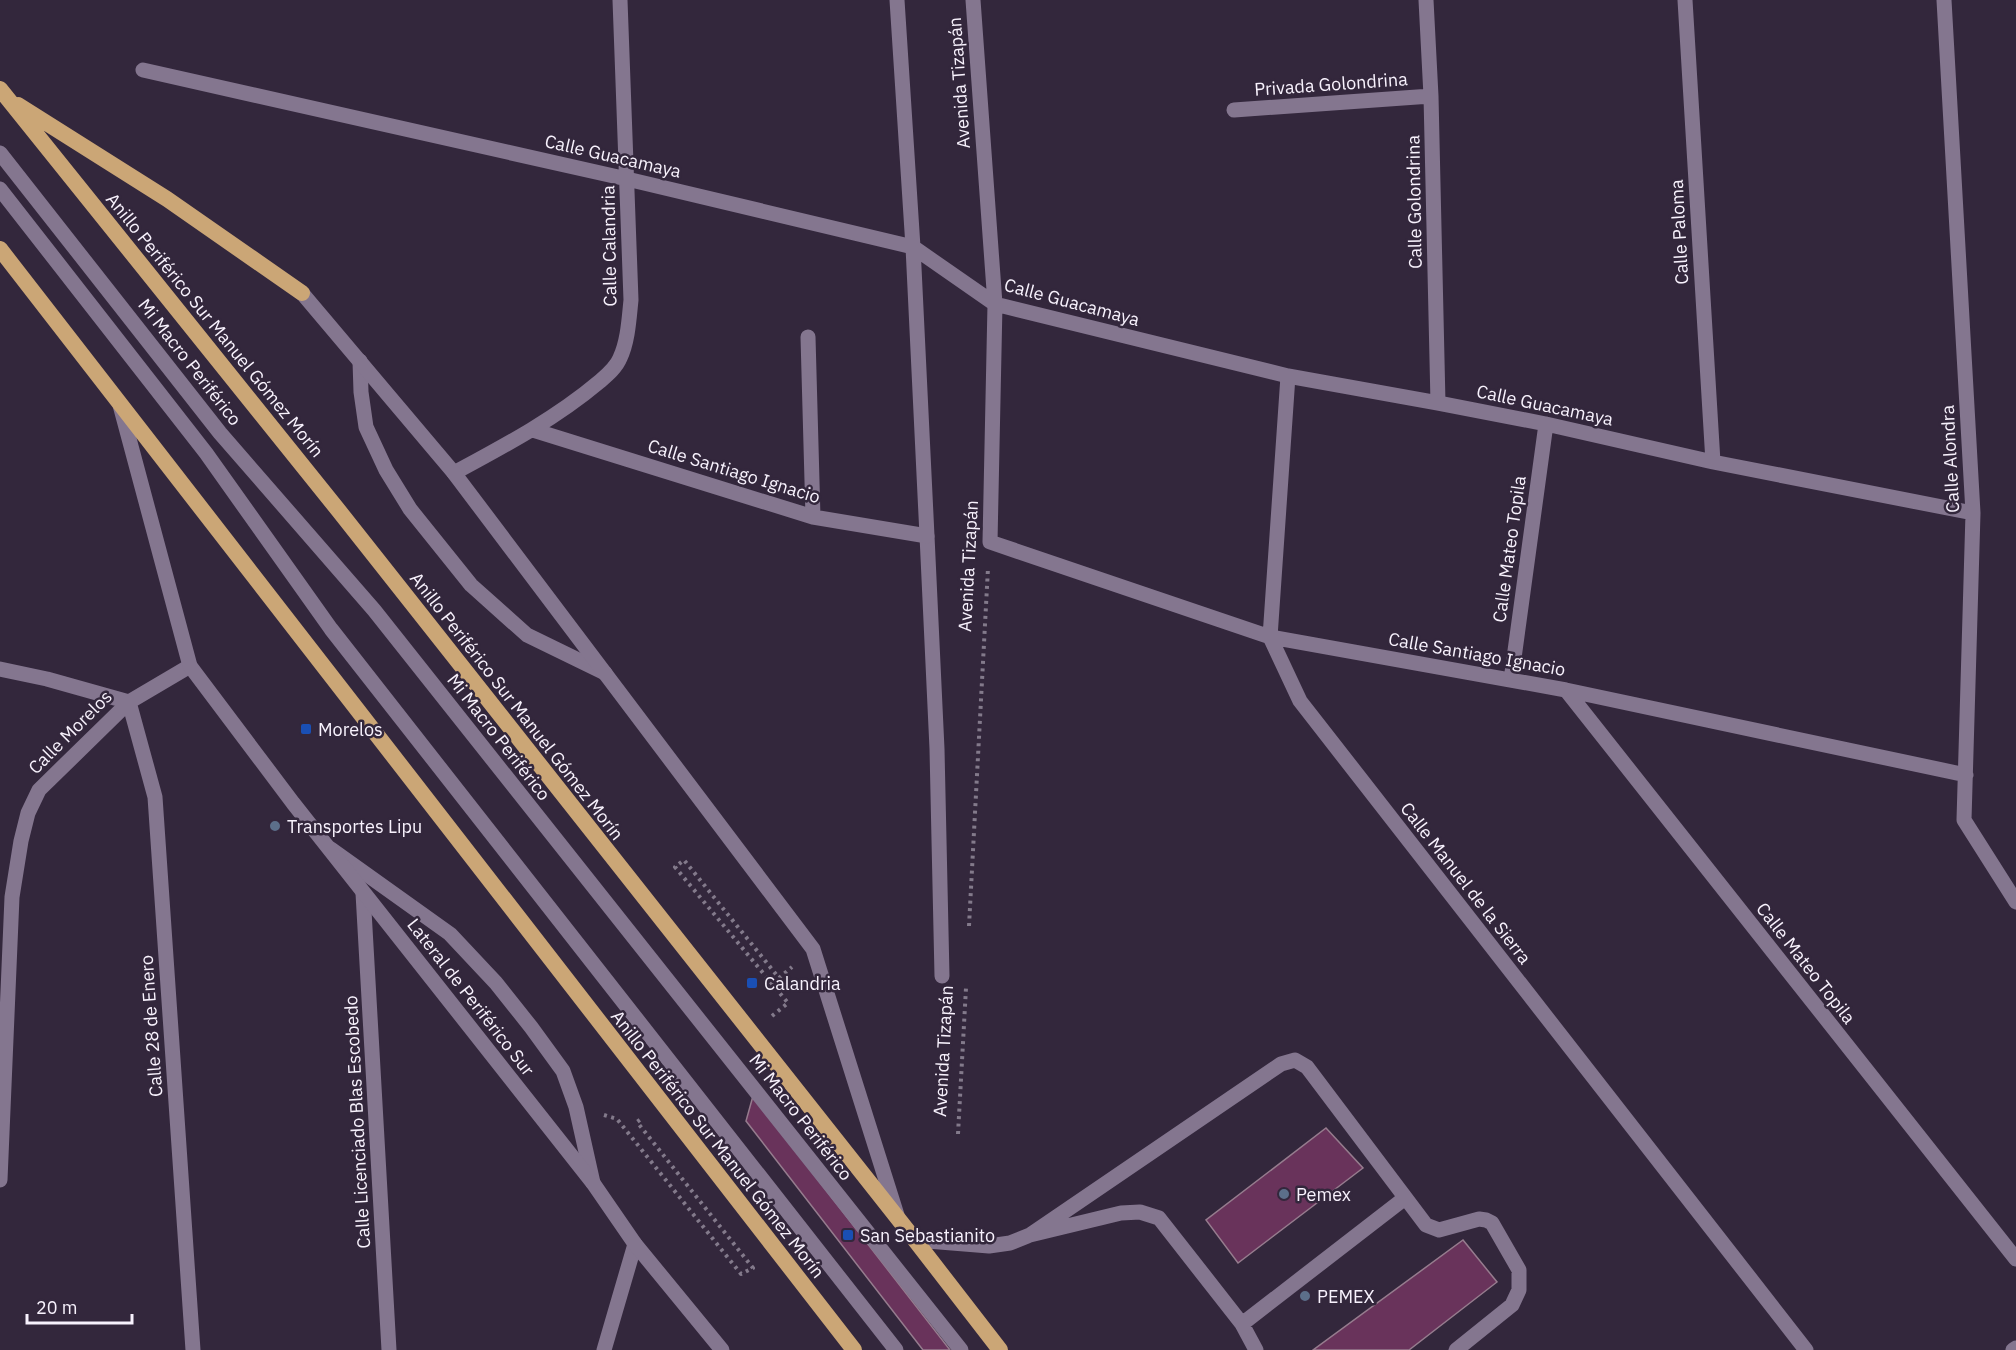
<svg xmlns="http://www.w3.org/2000/svg" width="2016" height="1350" font-family="'IBM Plex Sans',sans-serif">
	<style>
		.building { fill: #69335b; stroke: #967c8e; stroke-width: 1.5 }
		.lines { fill: none; stroke-linecap: round; stroke-linejoin: round }
		.path { stroke: #837a8b; stroke-width: 4; stroke-dasharray: 3 4.5; stroke-linecap: butt }
		.service { stroke: #84768f; stroke-width: 15 }
		.minor { stroke: #84768f; stroke-width: 15 }
		.tertiary { stroke: #84768f; stroke-width: 15 }
		.trunk { stroke: #cba676; stroke-width: 16 }
		.transit-dot { fill: #1a4fb4; stroke: #33273c; stroke-width: 2 }
		.service-dot { fill: #5c6f8a; stroke: #33273c; stroke-width: 2 }
		.labels { text-anchor: middle; dominant-baseline: central; stroke-width: 5; stroke-linejoin: round; paint-order: stroke }
		.street-label { font-size: 18px; fill: #f8f2fd; stroke: #33273c }
		.poi-label { font-size: 18px; fill: #f8f2fd; stroke: #33273c; text-anchor: start }
	</style>
	<rect width="100%" height="100%" fill="#33273c"/>
	<!-- building -->
	<path class="building" d="M753,1096L950,1350H923L746,1121Z
		M1326,1128L1363,1168L1238,1263L1206,1220Z
		M1463,1240L1497,1282L1409,1350H1313Z"/>
	<g class="lines">
		<!-- path -->
		<path class="path" d="M969,926L988,568
			M772,1016L788,1003L675,867L684,860L779,978L792,967
			M604,1115L617,1119L741,1274L753,1268L637,1122L641,1119
			M958,1134L966,988"/>
		<!-- service -->
		<path class="service" d="M0,153L220,433L374,610L961,1350
			M0,189L206,453L331,629L896,1350
			M360,361L361,392L366,427L386,470L410,509L471,585L527,635L605,673
			M927,536L937,749L942,976
			M331,849L450,934L496,983L531,1027L563,1071L576,1107L593,1183
			M1030,1235L1281,1064L1295,1060L1307,1067L1426,1225L1439,1230L1479,1219L1486,1220L1492,1223L1519,1270V1290L1512,1305L1456,1350
			M915,1240L989,1246L1010,1243L1030,1235L1121,1213L1140,1212L1159,1218L1242,1324L1256,1350
			M1242,1324L1405,1198"/>
		<!-- minor -->
		<path class="minor" d="M973,0L995,304L990,542L1270,637L1566,690L1966,775
			M1426,0L1431,96L1438,403
			M1685,0L1713,462
			M1944,0L1973,513L1964,820L2016,902
			M143,70L627,179L913,247L995,304L1288,376L1438,403L1546,424L1713,462L1973,513
			M1234,110L1431,96
			M808,337L813,517
			M1288,376L1270,637L1300,701L1806,1350
			M533,430L813,517L927,536L913,247L897,0
			M454,473C504,446 555,419 599,382C606,376 616,368 620,358C628,341 629,319 631,300L620,0
			M0,669L47,679L129,702L155,797L193,1350
			M1511,680L1546,424
			M1566,690L2016,1259
			M363,893L389,1350
			M0,1180L12,897L21,841L28,813L39,790L129,702L190,666
			M604,1350L635,1244
			M2013,1350L2016,1348"/>
		<!-- tertiary -->
		<path class="tertiary" d="M302,293L454,473L813,949L897,1215
			M120,405L190,666L293,803L593,1183L635,1244L722,1350"/>
		<!-- trunk -->
		<path class="trunk" d="M0,89L339,511L915,1240L1000,1350
			M18,105L167,199L302,293
			M0,249L854,1350"/>
	</g>
	<!-- markers -->
	<g class="transit-dot">
		<rect x="300" y="723" width="12" height="12" rx="3"/>
		<rect x="746" y="977" width="12" height="12" rx="3"/>
		<rect x="842" y="1229" width="12" height="12" rx="3"/>
	</g>
	<g class="service-dot">
		<circle cx="275" cy="826" r="6"/>
		<circle cx="1284" cy="1194" r="6"/>
		<circle cx="1305" cy="1296" r="6"/>
	</g>
	<g class="labels">
		<!-- street labels -->
		<g class="street-label">
			<text transform="translate(959 83) rotate(-94)">Avenida Tizapán</text>
			<text transform="translate(1331 84) rotate(-4)">Privada Golondrina</text>
			<text transform="translate(613 156) rotate(13)">Calle Guacamaya</text>
			<text transform="translate(1414 202) rotate(-91)">Calle Golondrina</text>
			<text transform="translate(1679 232) rotate(-93)">Calle Paloma</text>
			<text transform="translate(609 246) rotate(-91)">Calle Calandria</text>
			<text transform="translate(1072 302) rotate(15)">Calle Guacamaya</text>
			<text transform="translate(215 325) rotate(51)">Anillo Periférico Sur Manuel Gómez Morín</text>
			<text transform="translate(190 362) rotate(52)">Mi Macro Periférico</text>
			<text transform="translate(1545 405) rotate(12)">Calle Guacamaya</text>
			<text transform="translate(1950 459) rotate(-93)">Calle Alondra</text>
			<text transform="translate(734 471) rotate(17)">Calle Santiago Ignacio</text>
			<text transform="translate(1509 549) rotate(-82)">Calle Mateo Topila</text>
			<text transform="translate(968 566) rotate(-87)">Avenida Tizapán</text>
			<text transform="translate(1477 654) rotate(10)">Calle Santiago Ignacio</text>
			<text transform="translate(517 706) rotate(52)">Anillo Periférico Sur Manuel Gómez Morín</text>
			<text transform="translate(70 732) rotate(-45)">Calle Morelos</text>
			<text transform="translate(499 737) rotate(52)">Mi Macro Periférico</text>
			<text transform="translate(1466 883) rotate(52)">Calle Manuel de la Sierra</text>
			<text transform="translate(1806 963) rotate(52)">Calle Mateo Topila</text>
			<text transform="translate(471 997) rotate(52)">Lateral de Periférico Sur</text>
			<text transform="translate(151 1026) rotate(-94)">Calle 28 de Enero</text>
			<text transform="translate(943 1051) rotate(-87)">Avenida Tizapán</text>
			<text transform="translate(801 1117) rotate(52)">Mi Macro Periférico</text>
			<text transform="translate(357 1122) rotate(-93)">Calle Licenciado Blas Escobedo</text>
			<text transform="translate(718 1144) rotate(52)">Anillo Periférico Sur Manuel Gómez Morín</text>
		</g>
		<!-- poi labels -->
		<g class="poi-label">
			<text x="318" y="729">Morelos</text>
			<text x="287" y="826">Transportes Lipu</text>
			<text x="764" y="983">Calandria</text>
			<text x="1296" y="1194">Pemex</text>
			<text x="860" y="1235">San Sebastianito</text>
			<text x="1317" y="1296">PEMEX</text>
		</g>
	</g>
	<!-- scale -->
	<path d="M27 1314v9h105v-9" fill="none" stroke="#f8f2fd" stroke-width="3"/>
	<text x="36" y="1314" font-size="18" fill="#f8f2fd" stroke="#33273c" stroke-width="4.5" paint-order="stroke">20 m</text>
</svg>
